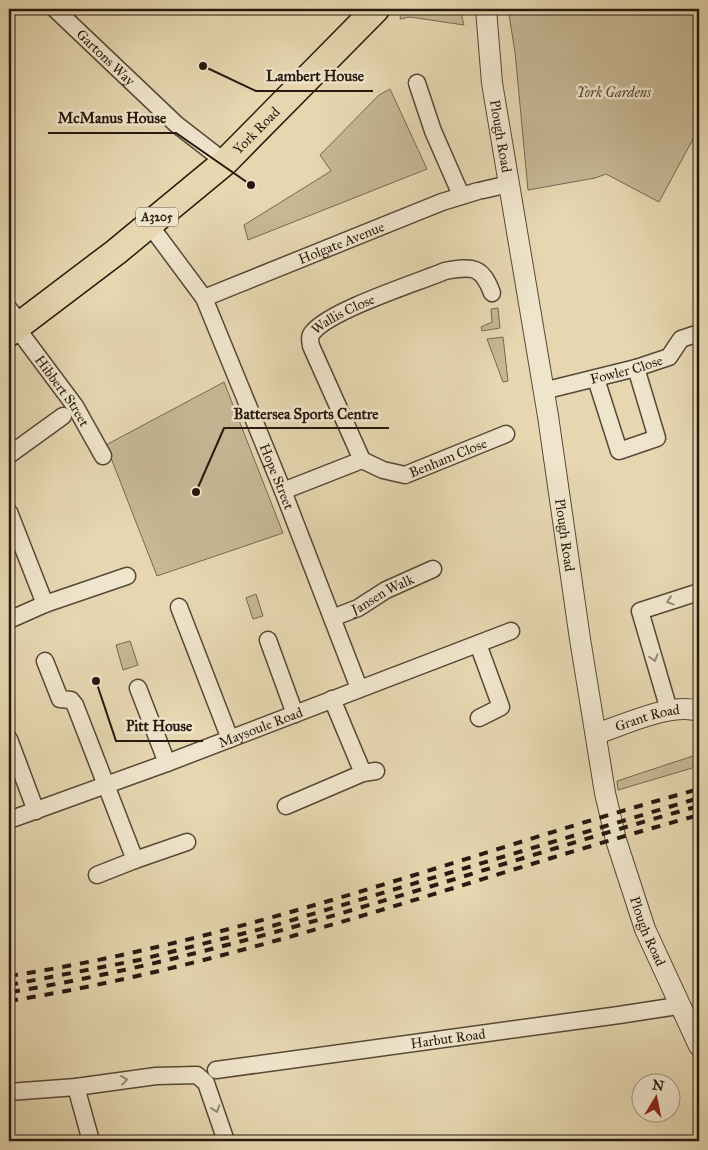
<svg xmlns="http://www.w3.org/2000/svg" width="708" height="1150" font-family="'IM FELL Great Primer',serif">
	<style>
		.green { fill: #c6b795; stroke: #766852 }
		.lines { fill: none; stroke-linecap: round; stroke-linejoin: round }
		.minor-casing { stroke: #574837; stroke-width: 19 }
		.tertiary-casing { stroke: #574837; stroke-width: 22 }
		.trunk-casing { stroke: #27190e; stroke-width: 29 }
		.minor { stroke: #efe5cc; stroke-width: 16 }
		.tertiary { stroke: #efe5cc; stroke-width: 20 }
		.trunk { stroke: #e6d7b1; stroke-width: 26 }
		.rail { stroke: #27190e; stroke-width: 4; stroke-dasharray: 9 9; stroke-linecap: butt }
		.oneway { stroke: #958976 }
		.labels { text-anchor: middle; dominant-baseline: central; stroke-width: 5; stroke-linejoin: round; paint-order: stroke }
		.shield { fill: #efe5cc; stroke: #635647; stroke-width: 1 }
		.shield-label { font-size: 12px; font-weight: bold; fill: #27190e }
		.street-label { font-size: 14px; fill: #27190e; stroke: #efe5cc }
		.park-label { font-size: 14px; font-style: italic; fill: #574836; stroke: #efe5cc }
		.leader { fill: none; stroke: #27190e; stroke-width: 2 }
		.callout-dot { fill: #27190e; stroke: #efe5cc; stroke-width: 2 }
		.callout-label { font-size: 15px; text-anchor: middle; font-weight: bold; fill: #27190e; stroke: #efe5cc; stroke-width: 5; stroke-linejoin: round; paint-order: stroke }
	</style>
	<rect width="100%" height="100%" fill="#e6d7b1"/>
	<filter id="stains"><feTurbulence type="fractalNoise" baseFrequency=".004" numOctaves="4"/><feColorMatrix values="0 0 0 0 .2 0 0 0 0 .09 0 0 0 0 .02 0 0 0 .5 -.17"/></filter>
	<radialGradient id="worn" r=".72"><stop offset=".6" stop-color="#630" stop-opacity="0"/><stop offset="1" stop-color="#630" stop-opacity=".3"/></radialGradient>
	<!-- green -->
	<path class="green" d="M401,9H460L464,25L410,17L400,19Z
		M508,9H699V128L659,202L606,174L595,178L528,190L515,52Z
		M390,89L427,169L248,240L244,225L331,171L320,155L379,95Z
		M498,308L500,328L482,331L481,327L492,322L491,309Z
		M503,337L508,381L503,382L487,339Z
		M224,382L283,533L157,576L106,445Z
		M256,594L263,616L253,619L246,598Z
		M130,641L138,665L123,670L116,645Z
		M699,754V766L618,790L617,781Z"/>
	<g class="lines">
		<!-- minor casing -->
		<g class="minor-casing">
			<g id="minor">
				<path id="s1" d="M55,9L176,124L225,162"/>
				<path d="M417,83L433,131L461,195"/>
				<path d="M483,190L509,184"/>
				<path id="s2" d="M149,224L204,298L283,491L359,688"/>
				<path id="s3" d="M204,298L442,202L478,191"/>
				<path d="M9,309L21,324"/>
				<path id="s4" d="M16,327L75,406L103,456"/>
				<path d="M596,379L619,451L657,438L636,368"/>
				<path id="s5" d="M543,391L636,368L669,357L681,339L699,333"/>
				<path d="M9,455L63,416"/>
				<path id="s6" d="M362,460L383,470L405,475L506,434"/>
				<path id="s7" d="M283,491L362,460L311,346C310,340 309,336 313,332C331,310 416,283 445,271C473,266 482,266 492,293"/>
				<path d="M9,512L45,604"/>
				<path d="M179,607L230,739"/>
				<path id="s8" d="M332,618L358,608L386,590L433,569"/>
				<path d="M9,620L45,604L127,576"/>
				<path d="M268,640L295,714"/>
				<path d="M478,644L501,707L479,718"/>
				<path d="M45,661L60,699L71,700L75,705L135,860L187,842"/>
				<path d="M138,688L167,763"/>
				<path d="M332,699L363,773"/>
				<path d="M669,710L640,611L699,592"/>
				<path d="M9,739L36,811"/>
				<path d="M286,806L363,773L376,771"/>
				<path id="s9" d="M9,820L167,763L511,631"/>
				<path d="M97,875L135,860"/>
				<path id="s10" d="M216,1070L619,1015L671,1007L679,1004"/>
				<path d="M76,1087L91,1141"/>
				<path d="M9,1092L76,1087L156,1076L197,1075L206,1083L226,1141"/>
			</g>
		</g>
		<!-- tertiary casing -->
		<g class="tertiary-casing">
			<g id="tertiary">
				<path id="s11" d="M486,9L492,83L548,416L580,639L605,793L616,840L645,929L699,1046"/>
				<path id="s12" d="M596,734C624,725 671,702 699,711"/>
			</g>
		</g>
		<!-- trunk casing -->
		<g class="trunk-casing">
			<g id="trunk">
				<path id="s13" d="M9,333L116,252L225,162L376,9"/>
			</g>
		</g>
		<!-- minor -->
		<use href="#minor" class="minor"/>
		<!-- tertiary -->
		<use href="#tertiary" class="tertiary"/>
		<!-- trunk -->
		<use href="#trunk" class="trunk"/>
		<!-- rail -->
		<path class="rail" d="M9,976C245,940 470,852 699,789
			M9,985L139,960L269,927L699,798
			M11,992C247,953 470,870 699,806
			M9,1001C246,963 469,878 699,815"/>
	</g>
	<!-- one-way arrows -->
	<defs><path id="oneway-chevron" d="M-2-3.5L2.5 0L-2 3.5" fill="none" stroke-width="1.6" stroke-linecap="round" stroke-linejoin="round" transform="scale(1.25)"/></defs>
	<g class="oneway">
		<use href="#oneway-chevron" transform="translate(670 601) rotate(162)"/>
		<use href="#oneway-chevron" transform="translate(654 658) rotate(74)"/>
		<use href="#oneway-chevron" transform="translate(124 1080) rotate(-7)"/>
		<use href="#oneway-chevron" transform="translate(216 1109) rotate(71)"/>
	</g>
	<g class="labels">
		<!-- shield labels -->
		<rect class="shield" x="136" y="207.5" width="42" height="19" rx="4"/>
		<g class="shield-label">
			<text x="157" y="217">A3205</text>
		</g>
		<!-- street labels -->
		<g class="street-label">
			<text stroke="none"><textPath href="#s1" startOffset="70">Gartons Way</textPath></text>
			<text stroke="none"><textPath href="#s13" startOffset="320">York Road</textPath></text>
			<text stroke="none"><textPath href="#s11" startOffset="128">Plough Road</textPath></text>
			<text stroke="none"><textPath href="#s3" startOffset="148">Holgate Avenue</textPath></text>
			<text stroke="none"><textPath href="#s7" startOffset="260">Wallis Close</textPath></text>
			<text stroke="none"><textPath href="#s5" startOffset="86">Fowler Close</textPath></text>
			<text stroke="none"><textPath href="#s4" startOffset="79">Hibbert Street</textPath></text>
			<text stroke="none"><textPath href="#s6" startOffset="92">Benham Close</textPath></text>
			<text stroke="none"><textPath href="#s2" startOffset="285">Hope Street</textPath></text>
			<text stroke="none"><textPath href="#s11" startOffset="532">Plough Road</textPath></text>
			<text stroke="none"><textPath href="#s8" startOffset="56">Jansen Walk</textPath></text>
			<text stroke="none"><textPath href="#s12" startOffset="54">Grant Road</textPath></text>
			<text stroke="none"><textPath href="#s9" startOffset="268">Maysoule Road</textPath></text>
			<text stroke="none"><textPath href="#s11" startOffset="938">Plough Road</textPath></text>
			<text stroke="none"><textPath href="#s10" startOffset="234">Harbut Road</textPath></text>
		</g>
		<!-- park labels -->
		<g class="park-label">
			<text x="614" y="92">York Gardens</text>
		</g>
	</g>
	<!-- callouts -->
	<path class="leader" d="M203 66L256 91H373M251 185L176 133H48M196 492L224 428H389M96 681L116 741H203"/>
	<g class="callout-dot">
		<circle cx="203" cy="66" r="5"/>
		<circle cx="251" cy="185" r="5"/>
		<circle cx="196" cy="492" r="5"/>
		<circle cx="96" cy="681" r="5"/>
	</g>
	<g class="callout-label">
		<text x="315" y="81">Lambert House</text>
		<text x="112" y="123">McManus House</text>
		<text x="306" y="419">Battersea Sports Centre</text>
		<text x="159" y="731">Pitt House</text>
	</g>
	<!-- margin -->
	<rect width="708" height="1150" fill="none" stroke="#e6d7b1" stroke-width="30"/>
	<rect x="10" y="10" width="688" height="1130" fill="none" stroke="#27190e" stroke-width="2.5"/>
	<rect x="15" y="15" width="678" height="1120" fill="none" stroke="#27190e"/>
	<!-- north arrow -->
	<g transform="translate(656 1098) rotate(10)"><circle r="24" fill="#efe5cc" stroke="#9f9380"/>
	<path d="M0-4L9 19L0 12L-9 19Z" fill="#8f2418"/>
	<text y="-8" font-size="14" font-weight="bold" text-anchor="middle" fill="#27190e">N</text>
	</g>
	<rect width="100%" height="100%" filter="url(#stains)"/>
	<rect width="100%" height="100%" fill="url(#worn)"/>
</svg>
